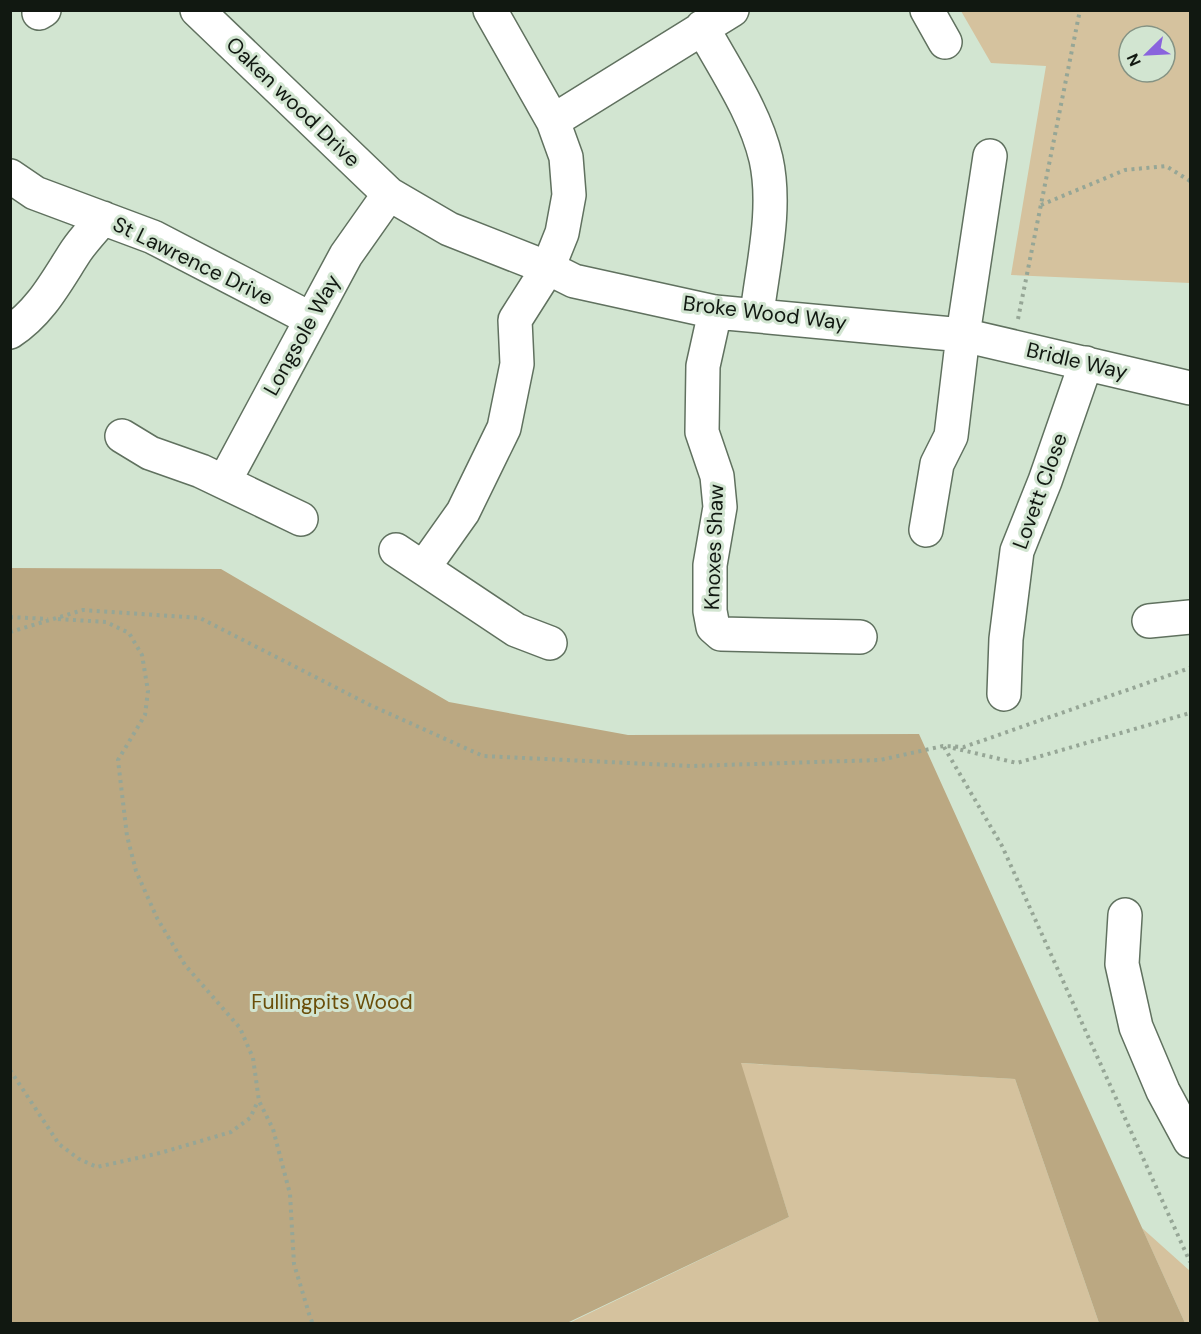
<svg xmlns="http://www.w3.org/2000/svg" width="1201" height="1334" font-family="'DM Sans',sans-serif">
	<style>
		.green { fill: #d5c29e; fill-rule: evenodd }
		.forest { fill: #bba882 }
		.lines { fill: none; stroke-linecap: round; stroke-linejoin: round }
		.minor-casing { stroke: #60715f; stroke-width: 36 }
		.path { stroke: #96a696; stroke-width: 4; stroke-dasharray: 3 4.5; stroke-linecap: butt }
		.minor { stroke: #fff; stroke-width: 33 }
		.labels { text-anchor: middle; dominant-baseline: central; stroke-width: 6; stroke-linejoin: round; paint-order: stroke }
		.street-label { font-size: 21px; fill: #111811; stroke: #d2e5d1 }
		.park-label { font-size: 21px; fill: #6a4e09; stroke: #d2e5d1 }
	</style>
	<rect width="100%" height="100%" fill="#d2e5d1"/>
	<!-- green -->
	<path class="green" d="M961,11H1190V283L1011,275L1046,66L991,63ZM1129,36H1165V72H1129Z
		M740,1063L1015,1079L1099,1323L567,1324L789,1217Z
		M1142,1228L1190,1271V1323H1185Z"/>
	<!-- forest -->
	<path class="forest" d="M11,568L221,569L449,702L628,735L919,734L1185,1323H1099L1015,1079L741,1063L789,1217L567,1323H11Z"/>
	<g class="lines">
		<!-- minor casing -->
		<g class="minor-casing">
			<path id="minor" d="M197,10L389,194L449,229L548,268L574,281L715,312L963,335L990,156
				M927,10L945,42
				M39,13L44,10
				M702,27C725,69 755,112 766,159C777,209 763,264 757,314
				M553,121L732,10
				M10,176L35,193L153,237L311,319
				M715,312L703,366L702,432L717,476L720,507L710,565V611L713,627L721,634L860,637
				M10,332C41,312 57,280 76,251C84,239 94,229 103,218
				M122,436L150,453L201,471L301,519
				M224,482L346,255L389,194
				M926,530L937,464L951,436L963,335L1190,388
				M396,550L516,630L550,643
				M424,567L463,512L504,428L517,364L515,320L548,268L562,233L569,195L566,157L553,121L490,10
				M1149,621L1190,617
				M1004,694L1006,639L1017,551L1045,481L1086,363
				M1125,915L1122,964L1136,1027L1163,1091L1190,1141"/>
		</g>
		<!-- path -->
		<path class="path" d="M1041,205L1125,170L1166,166L1190,181
			M1018,319L1080,10
			M10,617L48,619
			M58,619L106,622L129,633L142,655L148,691L145,715L118,760L127,836L136,871L157,918L185,965L240,1028L253,1058L259,1101L273,1129L290,1194L294,1264L310,1317L313,1324
			M10,632L83,610L200,618L370,705L483,756L691,766L880,760L943,746L964,747L1190,668
			M944,747L1002,846L1190,1262
			M953,748L1017,763L1190,713
			M10,1070L59,1144L79,1159L97,1167L160,1153L231,1132L250,1118L258,1101"/>
		<!-- minor -->
		<use href="#minor" class="minor"/>
	</g>
	<g class="labels">
		<!-- street labels -->
		<g class="street-label">
			<text transform="translate(293 102) rotate(44)">Oaken wood Drive</text>
			<text transform="translate(193 261) rotate(26)">St Lawrence Drive</text>
			<text transform="translate(765 313) rotate(7)">Broke Wood Way</text>
			<text transform="translate(302 335) rotate(-61)">Longsole Way</text>
			<text transform="translate(1077 361) rotate(13)">Bridle Way</text>
			<text transform="translate(1040 491) rotate(-70)">Lovett Close</text>
			<text transform="translate(714 547) rotate(-88)">Knoxes Shaw</text>
		</g>
		<!-- park labels -->
		<g class="park-label">
			<text x="332" y="1002">Fullingpits Wood</text>
		</g>
	</g>
	<!-- border -->
	<rect width="1201" height="1334" fill="none" stroke="#111811" stroke-width="24"/>
	<!-- north arrow -->
	<g transform="translate(1147 54) rotate(246)"><circle r="28" fill="#d2e5d1" stroke="#859384" stroke-width="1.5"/>
	<path d="M0-4.5L10 22L0 15L-10 22Z" fill="#8963dd"/>
	<text y="-9" font-size="16" font-weight="bold" text-anchor="middle" fill="#111811">N</text>
	</g>
</svg>
